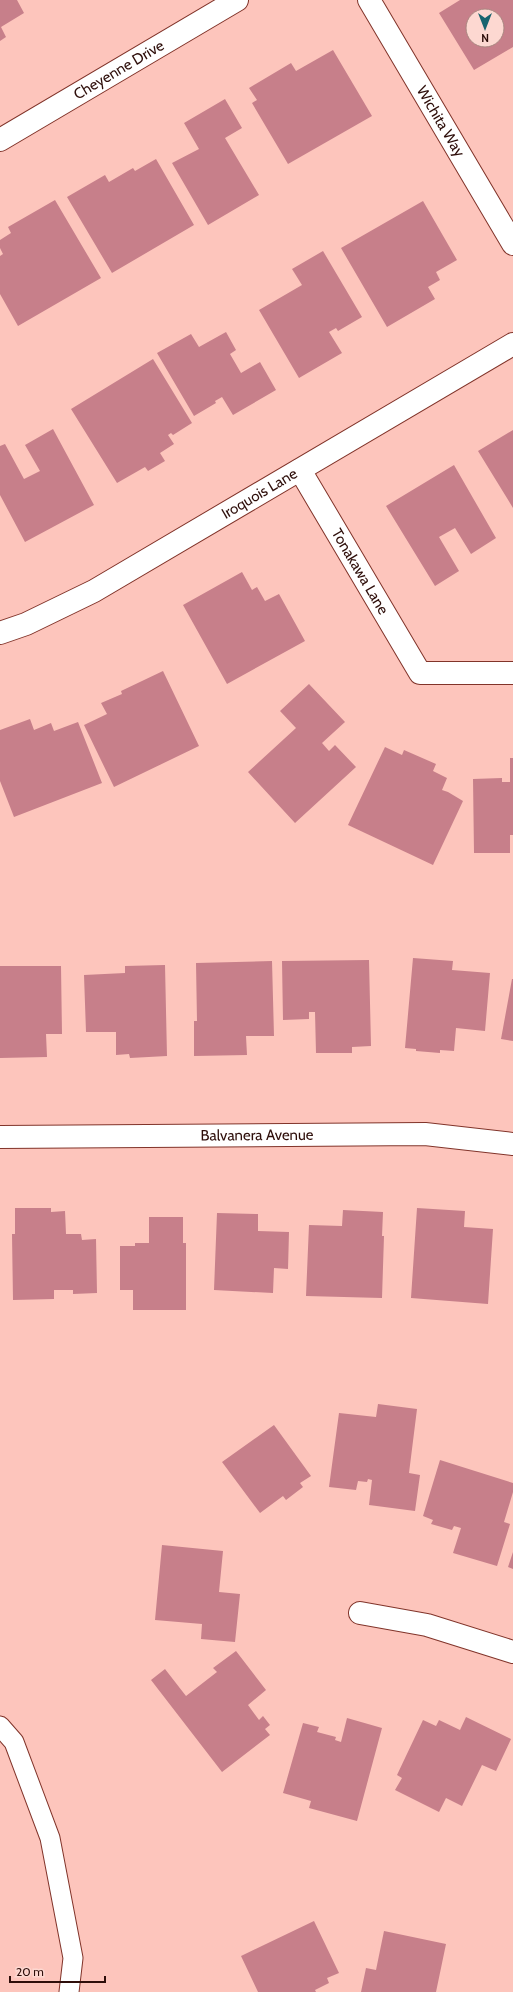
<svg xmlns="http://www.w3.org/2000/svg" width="513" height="1992" font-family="Cabin,sans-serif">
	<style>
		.building { fill: #c77f8a; fill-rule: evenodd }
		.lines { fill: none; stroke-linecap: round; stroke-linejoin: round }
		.service-casing { stroke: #81342a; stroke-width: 21 }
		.minor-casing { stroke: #81342a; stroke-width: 24 }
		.service { stroke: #fff; stroke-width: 19 }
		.minor { stroke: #fff; stroke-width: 22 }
		.labels { text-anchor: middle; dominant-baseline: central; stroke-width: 3.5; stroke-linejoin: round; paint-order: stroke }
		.street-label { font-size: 15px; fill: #2e0e0a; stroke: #fdd8d1 }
	</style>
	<rect width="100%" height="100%" fill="#fdc5bc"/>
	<!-- building -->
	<path class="building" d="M0,0H17L24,13L1,27L6,37L0,41Z
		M460,0H513V47L474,70L439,13ZM473,16H497V40H473Z
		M333,50L372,116L288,164L252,103L257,100L249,88L291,63L296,71Z
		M225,99L242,128L225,138L259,195L208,225L172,163L199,149L184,123Z
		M156,159L194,225L112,273L67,197L105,175L109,182L133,168L135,171Z
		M55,200L101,278L18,326L0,294V256L3,254L0,248V240L11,233L8,227Z
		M423,201L457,260L436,272L440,280L428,287L435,299L387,327L341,248Z
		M323,251L362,317L338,331L336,328L329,332L342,353L299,378L259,310L302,285L292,269Z
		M226,332L236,350L230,354L241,373L260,362L276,390L233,415L222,397L215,401L216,403L194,416L157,353L191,334L199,347Z
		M153,359L192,423L173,435L171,433L168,435L174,444L160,453L165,461L148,471L145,467L117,483L71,409Z
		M53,429L94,505L25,542L0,495V446L5,444L24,479L40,471L25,445Z
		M513,430V508L478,451Z
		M454,465L496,538L471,554L455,528L439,537L459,571L435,586L386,506Z
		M242,572L252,590L257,587L265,601L279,594L305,641L227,684L183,605Z
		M163,671L199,746L114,787L84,725L107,714L101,703L122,694L121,691Z
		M309,684L345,722L322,743L329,751L335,745L356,767L295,823L248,772L296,728L280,711Z
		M30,719L34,730L51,723L54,731L78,722L102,783L14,817L0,781V730Z
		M385,747L402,755L404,750L436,764L433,771L447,778L442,790L448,792L463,801L433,865L348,825Z
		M510,758H513V835H510V853H474L473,779L502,778V782H510Z
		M413,958L453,961L452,970L490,973L485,1031L456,1028L454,1051L440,1050V1053L416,1051V1049L405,1048Z
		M369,960L371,1046L352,1047V1053H316L315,1012H309V1019L283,1020L282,961Z
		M272,961L274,1036H246L247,1055L194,1056V1021H197L196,963Z
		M165,965L167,1056L130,1058L129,1054L116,1055V1032H86L84,975L125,973V966Z
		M0,966H61L62,1034H46L47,1057L0,1058Z
		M512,979H513V1041L501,1039Z
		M15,1208H51V1212L65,1211L66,1234H81L82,1240L96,1239L97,1293L73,1294V1290H54V1299L13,1300L12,1234H15Z
		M417,1208L465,1211L464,1227L493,1229L488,1304L411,1298Z
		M343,1210L383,1212L382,1236H384L382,1298L306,1296L309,1225L342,1226Z
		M217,1213L258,1214V1231L289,1232L288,1269L274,1268L273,1293L214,1290Z
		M149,1217H183V1243H186V1310H133V1290H120V1246H135V1243H149Z
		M378,1404L417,1409L409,1473L420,1475L415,1511L369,1505L372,1480L368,1479L367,1482L358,1481L356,1490L329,1487L339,1413L376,1417Z
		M274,1425L311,1476L300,1483L303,1487L286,1500L283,1496L260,1513L222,1462Z
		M440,1460L513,1483V1492L504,1522L510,1524L497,1566L453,1553L461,1528L454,1526L452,1530L431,1524L433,1520L423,1516Z
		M162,1545L223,1551L219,1592L240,1594L235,1642L201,1639L202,1624L155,1620Z
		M513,1552V1569L508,1567Z
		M236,1651L266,1690L248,1705L259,1720L263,1716L270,1725L265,1729L270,1735L222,1772L151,1680L165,1669L186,1696L217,1672L213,1668Z
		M466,1717L511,1739L496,1771L482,1765L462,1806L446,1798L439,1812L395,1790L402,1778L397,1775L423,1720L436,1726L439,1720L460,1730Z
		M347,1718L382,1728L357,1821L309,1808L311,1801L283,1793L303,1723L319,1727L317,1732L336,1737L335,1740L341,1742Z
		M314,1921L339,1973L327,1978L329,1983L315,1990L316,1992H258L241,1956Z
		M384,1931L446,1944L436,1992H361L366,1968L376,1970Z"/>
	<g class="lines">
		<!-- service casing -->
		<g class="service-casing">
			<path id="service" d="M0,1726L14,1742L50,1838L73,1958L69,1992"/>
		</g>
		<!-- minor casing -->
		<g class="minor-casing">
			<g id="minor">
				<path id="s1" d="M369,0L513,244"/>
				<path id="s2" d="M0,140L237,0"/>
				<path id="s3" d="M300,470L420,673H513"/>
				<path id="s4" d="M0,633L26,624L94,591L513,344"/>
				<path id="s5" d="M0,1137L425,1134L513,1144"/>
				<path d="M360,1613L427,1625L513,1652"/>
			</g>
		</g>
		<!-- service -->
		<use href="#service" class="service"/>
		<!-- minor -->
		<use href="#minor" class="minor"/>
	</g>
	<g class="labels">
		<!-- street labels -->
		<g class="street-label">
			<text stroke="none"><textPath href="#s2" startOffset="138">Cheyenne Drive</textPath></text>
			<text stroke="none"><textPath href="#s1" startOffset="141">Wichita Way</textPath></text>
			<text stroke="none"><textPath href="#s4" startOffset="295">Iroquois Lane</textPath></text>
			<text stroke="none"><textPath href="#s3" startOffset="118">Tonakawa Lane</textPath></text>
			<text stroke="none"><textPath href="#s5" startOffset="257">Balvanera Avenue</textPath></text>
		</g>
	</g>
	<!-- north arrow -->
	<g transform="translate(485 28) rotate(180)"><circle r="19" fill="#fdd8d1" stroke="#aa8781"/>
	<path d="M0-3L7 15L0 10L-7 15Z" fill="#18646f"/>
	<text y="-6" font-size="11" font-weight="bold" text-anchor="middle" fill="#2e0e0a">N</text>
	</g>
	<!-- scale -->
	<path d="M10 1976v6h95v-6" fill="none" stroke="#2e0e0a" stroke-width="2"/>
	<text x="16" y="1976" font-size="12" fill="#2e0e0a" stroke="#fdd8d1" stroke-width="3" paint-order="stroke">20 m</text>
</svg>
